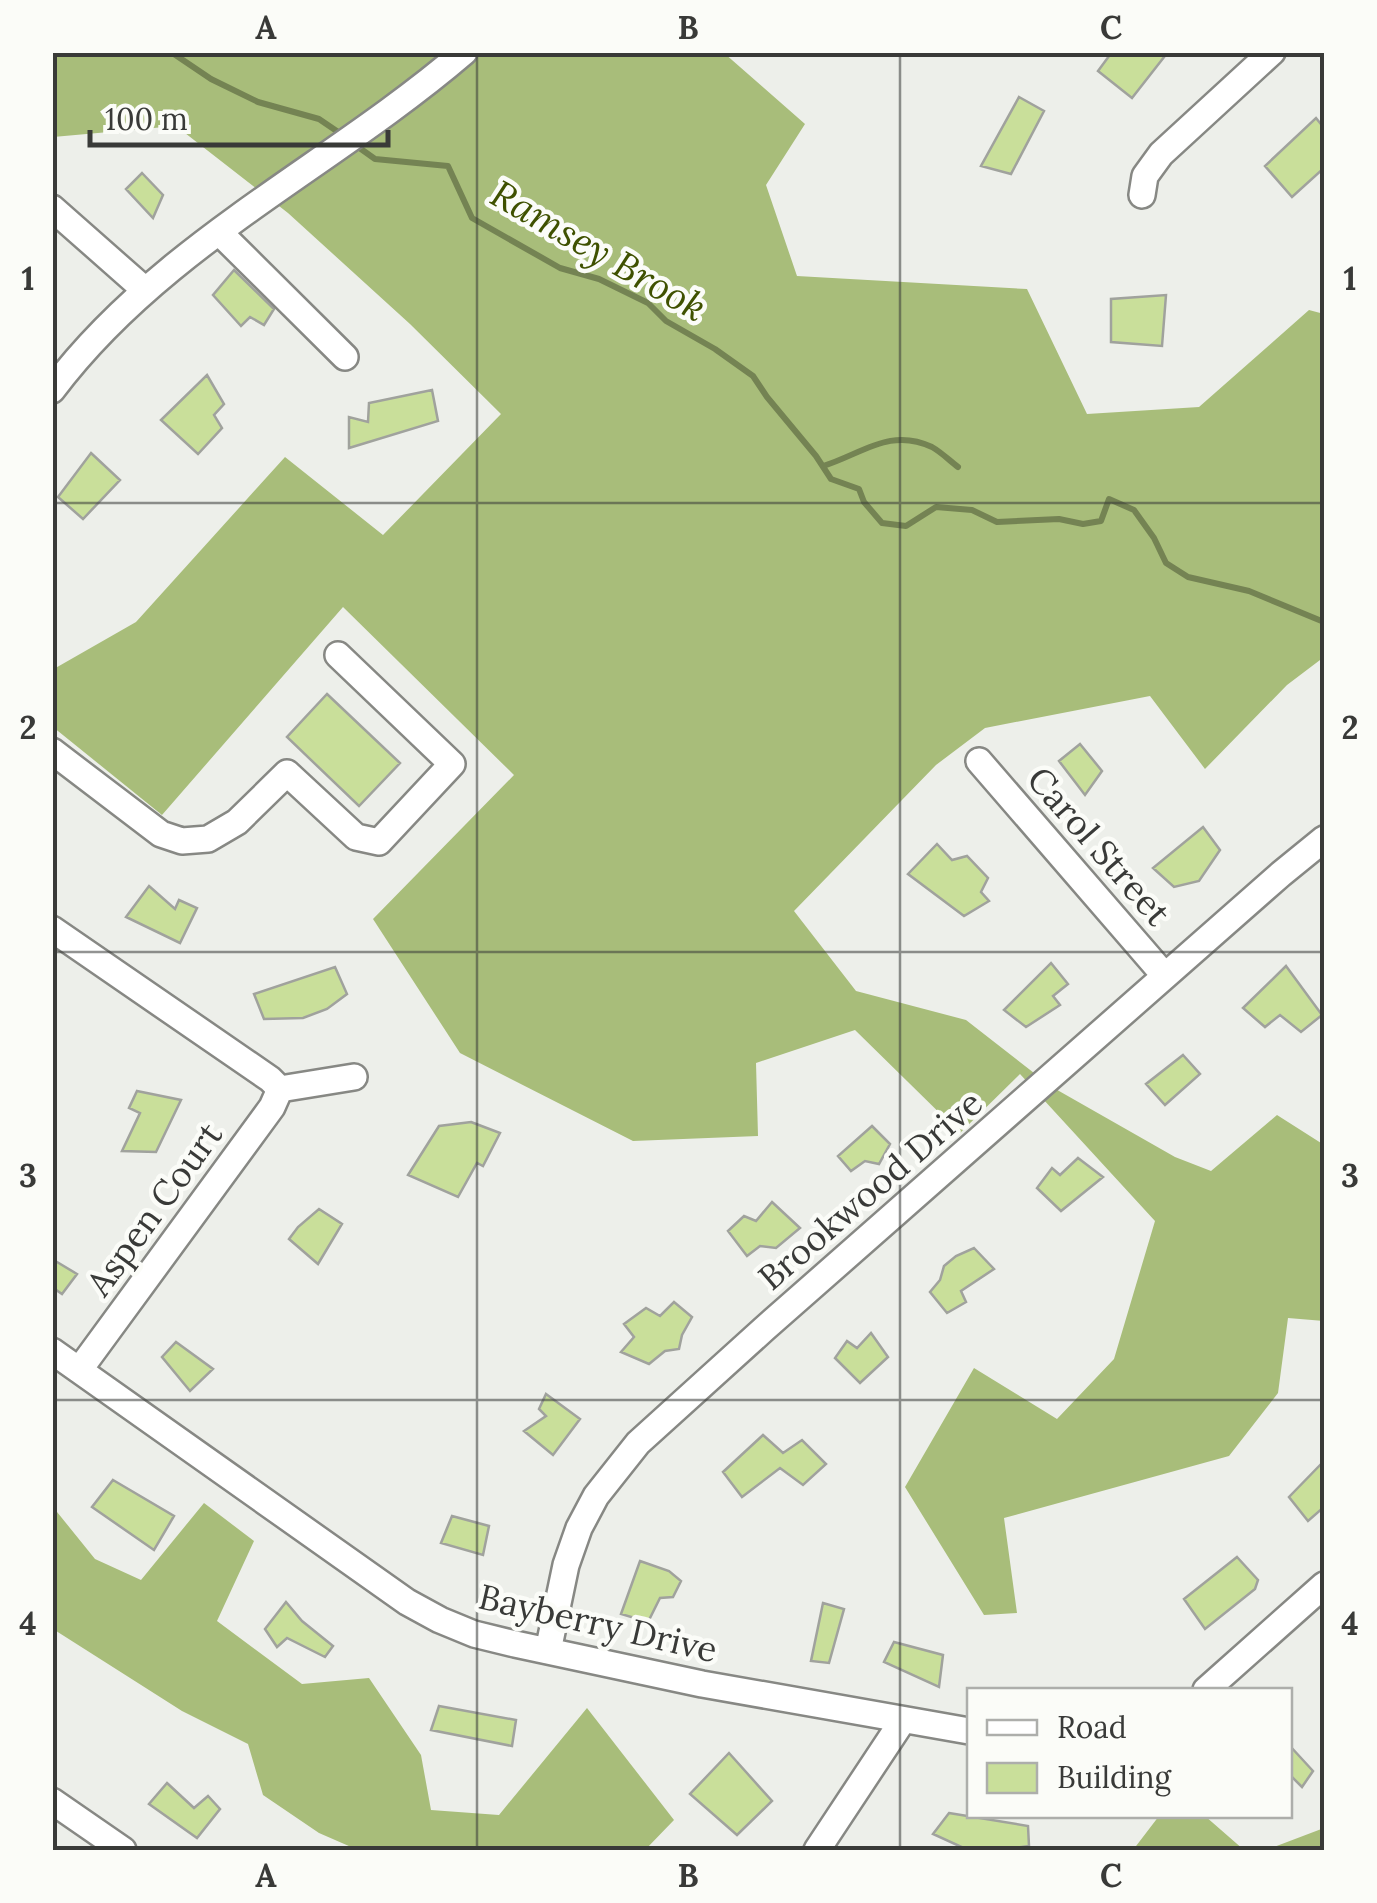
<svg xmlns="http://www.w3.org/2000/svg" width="1377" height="1903" font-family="Lora,serif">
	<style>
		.forest { fill: #a8bd7a }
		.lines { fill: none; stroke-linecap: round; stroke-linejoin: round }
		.stream { stroke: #748353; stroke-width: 6 }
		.building { fill: #c9df9a; stroke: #a0a29d; stroke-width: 2.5 }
		.minor-casing { stroke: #878884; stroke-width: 30 }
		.minor { stroke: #fff; stroke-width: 25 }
		.grid { fill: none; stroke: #393a38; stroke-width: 2.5; stroke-opacity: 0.55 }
		.labels { text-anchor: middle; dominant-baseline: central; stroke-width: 9; stroke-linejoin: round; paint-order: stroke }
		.street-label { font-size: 35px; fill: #393a38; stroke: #fbfcf8 }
		.water-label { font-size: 38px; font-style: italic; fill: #3f5100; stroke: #fbfcf8 }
		.neatline { fill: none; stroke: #393a38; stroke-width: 4 }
		.grid-label { font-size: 32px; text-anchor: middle; font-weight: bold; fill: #393a38 }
	</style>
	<rect width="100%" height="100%" fill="#edefea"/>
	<!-- forest -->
	<path class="forest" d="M53,53H724L805,124L766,185L797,276L1027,289L1087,414L1199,407L1309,310L1324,314V657L1287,685L1205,769L1150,696L985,728L936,765L794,911L856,991L966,1020L1052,1087L1175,1157L1211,1171L1277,1115L1321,1143L1324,1140V1321L1288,1318L1278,1393L1229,1456L1004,1518L1017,1613L984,1615L905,1487L974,1368L1057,1419L1114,1359L1155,1221L1020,1074L960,1133L855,1030L756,1063L758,1136L633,1141L460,1053L373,919L514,775L343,607L162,815L53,727L52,670L136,622L285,457L383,535L501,414L410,324L288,213L176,126L53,137Z
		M204,1503L254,1541L217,1621L302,1684L369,1678L421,1755L431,1810L499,1815L587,1708L674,1820L645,1850H358L319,1833L263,1795L248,1744L182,1711L53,1629V1507L95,1559L141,1580Z
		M1159,1816H1205L1244,1850H1133Z
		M1324,1828V1850H1266Z"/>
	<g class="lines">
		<!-- stream -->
		<path class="stream" d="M171,52L211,79L258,102L319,119L344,136
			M354,144L375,159L448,166L472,218L560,268L599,279L648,303L666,321L715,349L753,376L767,397L816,456L831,479L859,489L864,502L882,523L906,526L936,507L972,510L997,522L1059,519L1083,524L1101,521L1109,499L1134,510L1154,538L1166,563L1188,577L1249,591L1324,622
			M823,466C862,454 890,427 932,447C941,452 950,461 958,467"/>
	</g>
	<!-- building -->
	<path class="building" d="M1112,52H1168L1132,98L1098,71Z
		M1019,97L1044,111L1011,174L981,166Z
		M1316,118L1324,128V168L1292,197L1265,166Z
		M142,173L163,195L153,218L126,189Z
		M234,270L274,309L264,325L250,317L241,326L213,295Z
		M1166,295L1162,346L1111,342V299Z
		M207,375L224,404L214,415L222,428L198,454L161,420Z
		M432,390L438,421L349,448V417L368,422L369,403Z
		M91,453L120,480L83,519L58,497Z
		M327,694L400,763L359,806L287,737Z
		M1080,744L1102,771L1085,795L1059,761Z
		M1203,827L1220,850L1199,881L1174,887L1153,868Z
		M937,844L952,860L967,856L988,878L981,892L989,901L964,916L908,874Z
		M149,886L175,909L179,900L197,908L180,943L126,917Z
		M1051,963L1068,984L1053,996L1060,1005L1026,1027L1004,1010Z
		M1286,966L1322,1015L1301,1032L1280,1015L1265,1027L1243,1008Z
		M335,967L347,994L327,1009L303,1018L264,1019L254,994Z
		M1183,1055L1200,1074L1165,1105L1146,1084Z
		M137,1091L181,1100L156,1152L122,1151L140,1113L129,1108Z
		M471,1122L500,1133L483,1166L477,1163L458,1197L408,1175L439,1126Z
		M872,1126L890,1144L879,1164L865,1161L851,1171L838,1156Z
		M1078,1158L1103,1177L1061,1211L1037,1188L1052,1168L1060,1175Z
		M772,1202L800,1228L776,1248L760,1246L747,1256L728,1231L744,1216L756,1221Z
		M319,1209L342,1224L318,1264L289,1239L298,1227Z
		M974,1248L994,1269L961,1291L966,1302L947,1313L930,1292L940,1280L944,1266L956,1256Z
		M52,1259L77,1274L62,1294L52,1287Z
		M674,1302L692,1317L682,1335L679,1349L665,1351L649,1364L621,1352L634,1337L624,1324L646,1308L660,1316Z
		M871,1333L888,1357L860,1383L835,1358L847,1341L857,1348Z
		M176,1342L213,1369L190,1391L162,1357Z
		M546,1394L580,1419L553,1455L524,1431L546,1416L539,1409Z
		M763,1435L783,1453L802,1440L826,1464L803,1485L780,1468L742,1497L723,1472Z
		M1324,1461V1507L1308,1521L1289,1497Z
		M113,1480L174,1516L154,1550L92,1507Z
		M452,1516L489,1526L483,1555L441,1543Z
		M1237,1557L1258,1580L1255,1589L1205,1629L1184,1599Z
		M640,1561L669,1571L681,1581L673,1597L660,1598L648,1622L621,1614Z
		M286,1602L302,1621L333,1646L325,1657L287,1638L277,1647L265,1629Z
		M823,1603L844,1609L829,1663L811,1661Z
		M894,1642L943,1655L939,1687L884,1662Z
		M439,1706L516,1720L512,1746L431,1730Z
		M1290,1746L1313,1771L1302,1787L1290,1775Z
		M729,1753L772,1801L737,1835L690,1794Z
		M167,1783L194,1808L208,1796L220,1809L197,1838L149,1804Z
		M949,1813L1028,1826L1029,1846L998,1850H968L933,1834Z"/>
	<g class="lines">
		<!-- minor casing -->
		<g class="minor-casing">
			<path id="minor" d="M1142,195L1145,176L1161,154L1272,52
				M52,208L145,290
				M219,232L345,357
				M52,390C160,246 330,167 464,52
				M52,751L161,834L182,841L208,839L237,822L287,773L356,837L379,842L452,764L338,655
				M979,761L1165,976
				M52,929L270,1079L280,1089
				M52,1351L407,1602L440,1620L474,1634L515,1644L702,1684L969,1731
				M80,1369L272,1107L280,1089L354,1077
				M548,1651L566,1565L579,1528L596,1496L638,1443L764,1329L1281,874L1324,839
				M1206,1690L1324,1585
				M52,1801L123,1850
				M817,1850L903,1720"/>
		</g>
		<!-- minor -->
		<use href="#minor" class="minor"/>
	</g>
	<!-- grid -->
	<path class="grid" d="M477,52V1850M900,52V1850M52,503H1324M52,952H1324M52,1400H1324"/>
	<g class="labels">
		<!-- street labels -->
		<g class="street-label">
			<text transform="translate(1099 846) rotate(49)">Carol Street</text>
			<text transform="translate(870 1190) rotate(-41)">Brookwood Drive</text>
			<text transform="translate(154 1209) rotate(-54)">Aspen Court</text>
			<text transform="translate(598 1623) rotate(13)">Bayberry Drive</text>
		</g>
		<!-- water labels -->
		<g class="water-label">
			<text transform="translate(599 250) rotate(30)">Ramsey Brook</text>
		</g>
	</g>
	<!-- border -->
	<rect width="1377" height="1903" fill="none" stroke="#fbfcf8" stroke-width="110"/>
	<!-- legend -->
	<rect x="967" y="1688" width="325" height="130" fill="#fbfcf8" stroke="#adaeab" stroke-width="2.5"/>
	<rect x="987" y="1720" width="50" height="15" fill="#ffffff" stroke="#adaeab" stroke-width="2.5"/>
	<text x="1057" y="1738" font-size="30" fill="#393a38">Road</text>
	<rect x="987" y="1763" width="50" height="30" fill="#c9df9a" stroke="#adaeab" stroke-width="2.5"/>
	<text x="1057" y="1788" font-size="30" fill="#393a38">Building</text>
	<!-- scale -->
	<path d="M90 130v15h298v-15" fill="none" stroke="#393a38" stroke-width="5"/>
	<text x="105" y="130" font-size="30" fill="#393a38" stroke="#fbfcf8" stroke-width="8" paint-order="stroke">100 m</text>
	<rect x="55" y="55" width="1267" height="1793" class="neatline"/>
	<g class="grid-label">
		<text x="266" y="39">A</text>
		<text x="688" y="39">B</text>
		<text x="1111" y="39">C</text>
		<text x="28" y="290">1</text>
		<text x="1350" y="290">1</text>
		<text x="28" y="739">2</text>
		<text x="1350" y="739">2</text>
		<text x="28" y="1187">3</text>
		<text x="1350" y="1187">3</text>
		<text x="28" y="1635">4</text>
		<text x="1350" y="1635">4</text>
		<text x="266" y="1887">A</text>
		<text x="688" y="1887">B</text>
		<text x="1111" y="1887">C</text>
	</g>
</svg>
